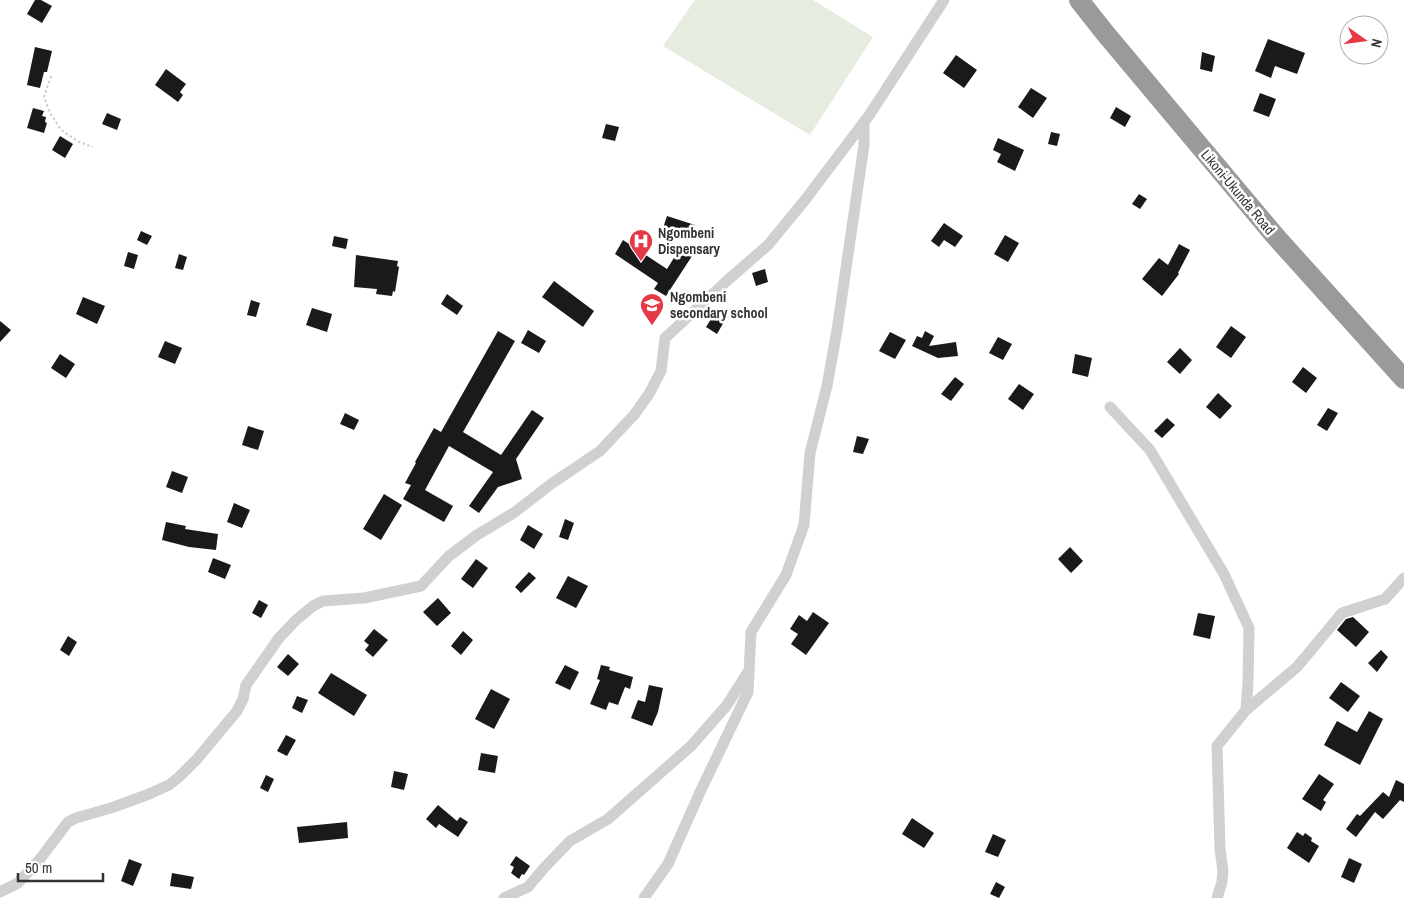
<svg xmlns="http://www.w3.org/2000/svg" width="1404" height="898" font-family="'Archivo Narrow',sans-serif">
	<style>
		.green { fill: #e6ecdf }
		.building { fill: #1a1a1a }
		.lines { fill: none; stroke-linecap: round; stroke-linejoin: round }
		.path { stroke: #cdcdcd; stroke-width: 2; stroke-dasharray: 2.5 2.5; stroke-linecap: butt }
		.street { stroke: #d0d0d0; stroke-width: 11 }
		.highway { stroke: #9a9a9a; stroke-width: 20 }
		.labels { text-anchor: middle; dominant-baseline: central; stroke-width: 5; stroke-linejoin: round; paint-order: stroke }
		.street-label { font-size: 14px; fill: #333; stroke: #fff }
		.poi-label { font-size: 14px; font-weight: bold; fill: #333; stroke: #fff; text-anchor: start }
	</style>
	<rect width="100%" height="100%" fill="#fff"/>
	<!-- green -->
	<path class="green" d="M695,0H813L873,37L810,135L663,46Z"/>
	<!-- building -->
	<path class="building" d="M35,0H41L52,6L42,23L27,14Z
		M1268,39L1305,53L1297,74L1275,66L1271,78L1255,71Z
		M35,47L52,51L47,72H44L40,88L27,85Z
		M1202,52L1215,56L1212,72L1200,69Z
		M956,55L977,70L964,88L943,73Z
		M166,69L186,84L180,92L183,95L178,102L155,85Z
		M1031,88L1047,98L1033,118L1018,107Z
		M1260,93L1276,99L1269,117L1253,111Z
		M1116,107L1131,116L1125,127L1110,118Z
		M33,108L44,111L42,116L46,117L45,122L47,123L44,133L27,128Z
		M107,113L121,119L117,130L102,124Z
		M606,124L619,127L615,141L602,138Z
		M1051,132L1060,134L1057,146L1048,144Z
		M60,136L73,144L65,158L52,150Z
		M998,138L1024,150L1015,171L997,162L1001,154L993,150Z
		M1139,194L1147,199L1140,209L1132,204Z
		M667,216L695,225L691,237L663,228Z
		M944,223L963,236L955,247L944,240L939,247L931,241Z
		M141,231L152,236L147,245L137,240Z
		M1005,235L1019,243L1008,262L994,254Z
		M334,236L348,239L346,249L332,246Z
		M623,240L667,269L682,245L694,253L666,296L654,289L658,283L615,254Z
		M1179,244L1190,250L1178,273L1179,274L1162,296L1142,279L1159,258L1168,265Z
		M128,252L138,255L134,269L124,266Z
		M179,254L187,257L183,270L175,268Z
		M356,255L398,261L397,266L399,267L395,292L393,291L392,296L376,294L377,289L354,287Z
		M765,269L768,282L756,286L752,273Z
		M554,281L594,311L583,327L542,297Z
		M447,294L463,306L457,315L441,304Z
		M83,297L105,306L97,324L76,314Z
		M251,300L260,303L256,317L247,315Z
		M312,308L332,314L327,332L306,325Z
		M714,314L725,320L717,334L706,327Z
		M0,321L11,330L0,342Z
		M1231,326L1246,337L1231,358L1216,347Z
		M528,330L546,341L539,353L521,343Z
		M498,331L515,341L463,432L501,455L532,410L544,418L516,459L522,479L498,487L479,513L469,506L493,472L449,446L425,490L453,506L444,522L403,499L411,485L405,483L416,463L415,462L434,428L441,432Z
		M925,331L934,336L929,346L956,342L958,356L938,358L912,346L917,336L922,338Z
		M890,332L906,340L895,359L879,351Z
		M998,337L1012,344L1003,360L989,353Z
		M165,341L182,348L175,364L158,357Z
		M1180,348L1192,360L1180,374L1167,362Z
		M60,354L75,364L66,378L51,368Z
		M1075,354L1092,358L1088,377L1072,373Z
		M1303,367L1317,378L1306,393L1292,382Z
		M955,377L964,384L951,401L941,394Z
		M1019,384L1034,394L1023,410L1008,399Z
		M1218,393L1232,406L1220,419L1206,407Z
		M1328,408L1338,413L1327,431L1317,425Z
		M345,413L359,420L354,430L340,424Z
		M1167,418L1175,425L1162,438L1154,431Z
		M248,426L264,431L258,450L242,445Z
		M857,436L869,439L863,454L853,452Z
		M172,471L188,477L182,493L166,487Z
		M384,494L402,505L381,540L363,529Z
		M234,503L250,510L242,528L227,522Z
		M565,519L574,523L568,540L559,537Z
		M166,522L186,526L185,529L218,534L216,550L189,547L162,540Z
		M528,525L543,534L534,549L520,540Z
		M1070,547L1083,561L1071,573L1058,559Z
		M213,558L231,565L225,579L208,572Z
		M476,559L488,568L473,588L461,579Z
		M529,572L536,578L521,593L515,587Z
		M568,576L588,586L576,608L556,598Z
		M438,598L451,613L437,626L423,612Z
		M259,600L268,605L261,618L252,613Z
		M813,612L829,623L806,655L791,644L798,634L790,629L799,615L807,621Z
		M1198,613L1215,616L1210,639L1193,635Z
		M1353,617L1369,632L1356,647L1337,630L1346,619Z
		M374,629L388,640L373,657L365,650L369,645L364,641Z
		M463,631L473,640L461,655L451,646Z
		M68,636L77,642L69,656L60,650Z
		M1381,650L1388,657L1377,672L1368,663Z
		M288,654L299,664L288,676L277,667Z
		M565,665L579,672L570,690L555,683Z
		M601,665L610,667L609,670L633,677L630,689L625,687L618,705L609,702L606,710L590,704L600,680L597,679Z
		M331,673L367,695L354,716L318,693Z
		M1341,682L1360,696L1348,712L1329,698Z
		M649,685L663,688L658,712L652,726L631,718L638,700L645,702Z
		M491,689L510,699L494,729L475,719Z
		M297,696L308,700L302,713L292,708Z
		M1369,711L1383,719L1360,765L1324,745L1337,721L1357,732Z
		M286,735L296,740L287,756L277,751Z
		M481,753L498,756L495,773L478,770Z
		M394,771L408,774L404,790L391,787Z
		M1319,774L1334,784L1323,800L1326,802L1321,811L1302,799Z
		M266,775L274,779L268,792L260,788Z
		M1396,780L1404,784V802L1400,800L1383,819L1375,812L1356,837L1346,829L1357,814L1360,816L1383,792L1389,797Z
		M438,805L457,821L460,817L468,822L458,837L439,824L436,828L426,819Z
		M912,818L934,833L924,848L902,834Z
		M347,822L348,838L299,843L297,827Z
		M1297,832L1303,836L1305,833L1312,838L1311,841L1319,846L1309,863L1287,848Z
		M993,834L1006,840L998,857L985,852Z
		M516,856L530,866L524,875L522,874L519,879L511,873L514,867L510,865Z
		M1349,858L1362,864L1354,883L1341,877Z
		M129,859L142,864L133,886L121,881Z
		M172,873L194,877L191,889L170,886Z
		M996,882L1005,887L999,898L990,894Z"/>
	<g class="lines">
		<!-- path -->
		<path class="path" d="M51,76L44,97L50,113L61,130L79,142L93,147"/>
		<!-- street -->
		<path class="street" d="M1110,407L1150,450L1224,574L1249,628L1248,682L1246,710
			M0,892L18,883L40,859L68,822L76,818L114,807L149,794L169,785L179,777L197,759L237,711L243,699L246,685L279,638L296,620L313,606L323,601L364,598L421,586L449,556L477,535L515,512L551,484L600,451L634,415L649,394L661,371L665,338L729,279L768,245L805,200L870,114L944,0
			M504,898L528,887L544,868L570,841L608,819L691,746L727,705L748,672
			M644,898L668,864L701,790L748,692L751,632L786,575L804,525L810,453L827,386L837,330L864,145V122
			M1217,898L1222,882L1223,871L1220,849L1217,746L1246,710L1297,667L1342,613L1385,599L1404,578"/>
		<!-- highway -->
		<path class="highway" d="M1079,0L1105,33L1276,237L1404,379"/>
	</g>
	<!-- icons -->
	<defs>
		<g id="hospital-pin" transform="scale(1.25)"><path d="M0 17L-7.5 6A9.5 9.5 0 1 1 7.5 6Z" fill="#e63946" stroke="#fff"/><path d="M-5-5h3v3.5h4V-5h3V5h-3V1.5h-4V5h-3Z" fill="#fff"/></g>
		<g id="school-pin" transform="scale(1.25)"><path d="M0 17L-7.5 6A9.5 9.5 0 1 1 7.5 6Z" fill="#e63946" stroke="#fff"/><path d="M0-5L7-2L0 1L-7-2ZM-4 1L0 2.5L4 1V4Q0 6-4 4Z" fill="#fff"/></g>
	</defs>
	<g fill-rule="evenodd">
		<use href="#hospital-pin" x="641" y="241"/>
		<use href="#school-pin" x="652" y="305"/>
	</g>
	<g class="labels">
		<!-- street labels -->
		<g class="street-label">
			<text transform="translate(1238 192) rotate(50)">Likoni-Ukunda Road</text>
		</g>
		<!-- poi labels -->
		<g class="poi-label">
			<text x="658" y="233">Ngombeni<tspan x="658" dy="16">Dispensary</tspan></text>
			<text x="670" y="297">Ngombeni<tspan x="670" dy="16">secondary school</tspan></text>
		</g>
	</g>
	<!-- north arrow -->
	<g transform="translate(1364 40) rotate(104)"><circle r="24" fill="#ffffff" stroke="#adadad"/>
	<path d="M0-4L9 19L0 12L-9 19Z" fill="#e63946"/>
	<text y="-8" font-size="14" font-weight="bold" text-anchor="middle" fill="#333333">N</text>
	</g>
	<!-- scale -->
	<path d="M18 873v8h85v-8" fill="none" stroke="#333333" stroke-width="2.5"/>
	<text x="25" y="873" font-size="15" fill="#333333" stroke="#ffffff" stroke-width="4" paint-order="stroke">50 m</text>
</svg>
